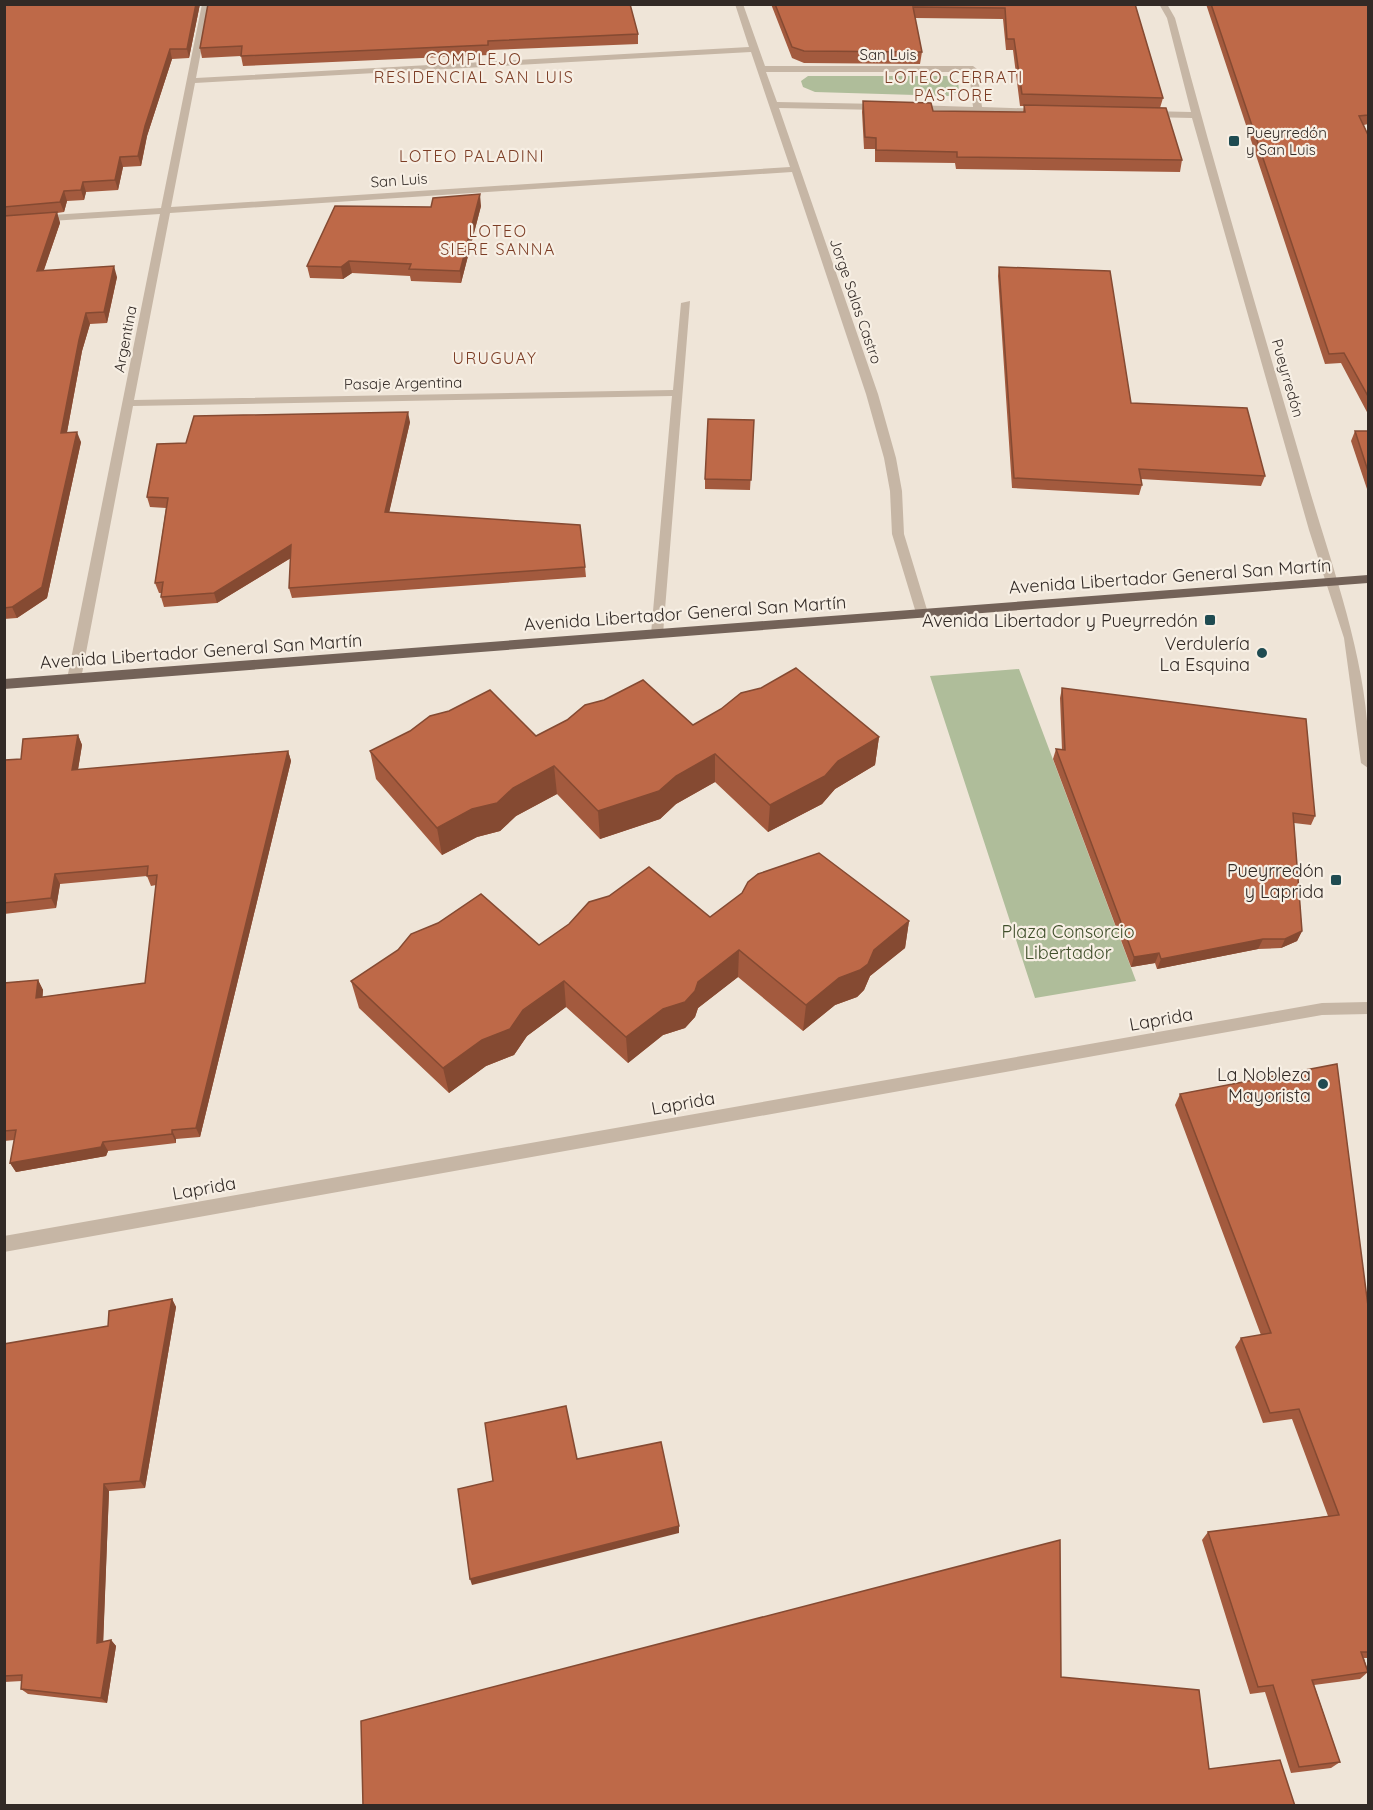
<svg xmlns="http://www.w3.org/2000/svg" width="1373" height="1810" font-family="Quicksand,sans-serif">
	<style>
		.green { fill: #afbd9a }
		.lines { fill: none; stroke-linecap: round; stroke-linejoin: round }
		.minor { fill: #c6b6a5; fill-rule: evenodd }
		.primary { fill: #736258; fill-rule: evenodd }
		.wall { fill: #a35a3e }
		.shaded-wall { fill: #854a32 }
		.building { fill: #be6948; stroke: #854a32; stroke-width: 1.5 }
		.poi-dot { fill: #1f4b51; stroke: #f7efe4; stroke-width: 2 }
		.labels { text-anchor: middle; dominant-baseline: central; stroke-width: 4.5; stroke-linejoin: round; paint-order: stroke }
		.far-street-label { font-size: 15px; fill: #322a26; stroke: #f7efe4 }
		.far-poi-label { font-size: 15px; fill: #322a26; stroke: #f7efe4; text-anchor: start }
		.far-neighbourhood-label { font-size: 16px; letter-spacing: 1.5px; fill: #7c3d25; stroke: #f7efe4 }
		.street-label { font-size: 18px; fill: #322a26; stroke: #f7efe4 }
		.poi-label { font-size: 18px; fill: #322a26; stroke: #f7efe4; text-anchor: end }
		.park-label { font-size: 18px; fill: #404f2b; stroke: #f7efe4 }
	</style>
	<rect width="100%" height="100%" fill="#efe5d8"/>
	<!-- green -->
	<path class="green" d="M808,76H947L958,81L959,91L949,96L815,92L803,87L801,81Z
		M1019,669L1136,981L1035,998L930,676Z"/>
	<g class="lines">
		<!-- minor -->
		<path class="minor" d="M202,4H210L196,78L749,47L735,4H743L765,66H973L977,69L982,107L1046,109L1048,111L1043,114L914,111L909,108L914,105L973,107L969,72H766L777,102L881,104L885,107L881,110L779,108L878,394L896,458L902,491L904,534L928,613L927,616L922,617L916,613L892,534L890,491L884,458L866,394L792,172L170,213L134,400L673,390L681,303L690,301L663,634L657,638L651,634L672,396L133,406L81,679L79,682H69L67,679L160,214L4,224V218L161,208ZM751,52L790,167L171,207L195,83Z
			M1159,4H1167L1175,18C1216,173 1262,327 1307,481C1333,571 1373,674 1368,768L1361,763L1344,638L1309,530L1192,118L1148,117L1143,114L1148,111L1191,112L1167,18Z
			M1368,1002V1014L1322,1015L4,1252V1236L1322,1003Z"/>
		<!-- primary -->
		<path class="primary" d="M1368,575V583L4,689V679Z"/>
	</g>
	<!-- wall -->
	<path class="wall" d="M4,4H200L189,58L172,59L147,136L141,166L123,167L118,190L86,192L84,200L67,201L64,212L57,213L60,223L44,270L117,277L107,323L90,324L82,351L67,432L81,442L47,598L17,618L4,619Z
		M208,4L638,34V44L489,50V55L243,66L241,56L202,58L200,48Z
		M771,4H1135L1163,98L1160,108L1182,160L1180,172L956,169L955,163L875,162V149H864L862,112L863,101L933,111L1023,112L1024,106H1020L1013,50H1006L1003,19L915,18L922,52L920,64L804,63L792,58Z
		M1206,4H1368V124L1364,125L1368,135V414L1341,363L1325,364Z
		M481,206L461,283L411,281L410,276L352,273L343,279L310,278L307,266Z
		M999,267L1131,403L1265,476L1261,486L1141,479L1142,485L1139,495L1012,488L998,276Z
		M754,420L750,490L705,489V479Z
		M410,422L389,512L585,567L586,577L292,598L289,588L291,558L217,603L164,607L161,597V593H159L155,583L166,508L150,507L147,497L186,443Z
		M1355,431H1368V492L1351,441Z
		M1062,688L1315,816L1311,825L1294,823L1302,931L1297,941L1281,948L1258,949L1157,969L1155,963L1131,967L1053,759L1056,749L1062,750L1060,698Z
		M693,725L879,737L875,765L835,789L822,804L768,832L715,782L676,804L660,819L600,839L557,794L516,816L500,831L477,837L442,855L376,779L370,751L536,736Z
		M78,735L82,745L78,770L288,751L291,761L200,1137L176,1139V1143L108,1151L106,1156L16,1172L10,1163L14,1140L4,1141V983L38,980L43,990L42,997L145,983L156,885L151,886L147,876L60,884L56,908L4,914V765L21,759Z
		M710,917L909,921L905,948L870,976L864,990L857,997L835,1005L803,1031L738,977L698,1008L695,1017L685,1028L663,1035L628,1063L566,1007L527,1036L514,1055L486,1066L449,1093L359,1008L351,981L539,945Z
		M1180,1094L1368,1306V1658H1364L1368,1672L1360,1679L1314,1685L1340,1762L1331,1768L1291,1773L1265,1692L1250,1694L1202,1540L1208,1532L1328,1516L1292,1419L1263,1423L1235,1347L1241,1338L1261,1335L1175,1105Z
		M172,1299L176,1307L145,1488L109,1491L103,1642L111,1640L116,1646L107,1703L28,1694L21,1689L22,1681L4,1682V1344L108,1326Z"/>
	<!-- shaded-wall -->
	<path class="shaded-wall" d="M196,4H200L189,58L187,49Z
		M170,49L172,59L147,136L141,166L138,156L145,126Z
		M120,157L123,167L118,190L115,180Z
		M83,182L86,192L84,200L81,190Z
		M64,191L67,201L64,212L60,202Z
		M480,194L481,206L461,283L460,271Z
		M57,212L60,223L40,281L37,271Z
		M349,261L352,273L343,279L341,267Z
		M114,266L117,277L107,323L104,312Z
		M86,313L90,324L82,351L65,443L61,433L79,340Z
		M408,412L410,422L387,522L385,512Z
		M77,432L81,442L47,598L17,618L12,607Z
		M291,545L294,556L217,603L214,593Z
		M78,735L82,745L76,781L72,770Z
		M879,737L875,765L835,789L822,804L768,832L770,805L838,761Z
		M288,751L291,761L200,1137L196,1128Z
		M715,754V782L676,804L660,819L600,839L598,811L676,776Z
		M554,766L557,794L516,816L500,831L477,837L442,855L437,828Z
		M55,874L60,884L56,908L51,898Z
		M909,921L905,948L870,976L864,990L857,997L835,1005L803,1031L806,1005Z
		M1302,931L1297,941L1281,948L1285,939Z
		M1263,939L1258,949L1157,969L1161,959Z
		M739,950L738,977L698,1008L695,1017L685,1028L663,1035L628,1063L626,1037Z
		M1159,953L1155,963L1131,967L1134,957Z
		M38,980L43,990L42,1008L36,998Z
		M564,981L566,1007L527,1036L514,1055L486,1066L449,1093L443,1068Z
		M172,1130L176,1139V1143L172,1134Z
		M103,1142L108,1151L106,1156L16,1172L10,1163Z
		M172,1299L176,1307L145,1488L140,1481Z
		M104,1484L109,1491L103,1648L97,1643Z
		M679,1526V1533L472,1585L470,1579Z
		M111,1640L116,1646L107,1703L101,1698Z"/>
	<!-- building -->
	<path class="building" d="M4,4H196L187,49H170L145,126L138,156L120,157L115,180L83,182L81,190L64,191L60,202L4,207Z
		M208,4H630L638,34L488,41V45L241,56L242,46L200,48Z
		M775,4H1135L1163,98L1022,94L1014,39H1007L1005,8L913,7L922,52L804,51L792,47Z
		M1211,4H1368V115L1359,116L1368,135V396L1344,353L1329,354Z
		M863,101L931,103L933,111L1025,112L1024,105L1166,108L1182,160L957,157V152L876,150V138L865,137Z
		M480,194L460,271L409,269L411,264L349,261L341,267L307,266L335,206L431,207L433,198Z
		M57,212L37,271L114,266L104,312L86,313L79,340L61,433L77,432L42,587L12,607L4,608V216Z
		M999,267L1110,271L1131,403L1247,408L1265,476L1139,469L1142,485L1014,478Z
		M408,412L385,512L580,525L585,567L289,588L291,545L214,593L161,597L163,582L155,583L168,498L147,497L157,444L186,443L194,416Z
		M708,419L754,420L751,480L705,479Z
		M1355,431H1368V471Z
		M796,668L879,737L838,761L825,776L770,805L715,754L676,776L659,791L598,811L554,766L513,788L497,803L472,809L437,828L370,751L410,731L430,716L449,711L490,690L536,736L567,720L585,705L604,700L643,680L693,725L721,709L741,693L761,688Z
		M1062,688L1306,719L1315,816L1293,813L1302,931L1285,939H1263L1161,959L1159,953L1134,957L1056,749L1065,750Z
		M78,735L72,770L288,751L196,1128L172,1130V1134L103,1142L101,1147L10,1163L16,1130L4,1131V983L38,980L36,998L145,983L157,875L147,876L148,866L55,874L51,898L4,903V765L5,760L21,759L23,739Z
		M819,853L909,921L874,950L868,964L860,970L839,978L806,1005L739,950L698,982L695,991L685,1002L663,1009L626,1037L564,981L523,1010L510,1029L482,1040L443,1068L351,981L398,950L411,934L438,923L481,894L539,945L569,924L589,902L609,896L649,867L710,917L742,893L748,882L758,874Z
		M1337,1064L1368,1306V1652H1361L1368,1672L1312,1680L1340,1762L1299,1767L1273,1685L1258,1687L1208,1532L1339,1515L1299,1409L1270,1413L1241,1338L1271,1333L1180,1094Z
		M172,1299L140,1481L104,1484L97,1643L111,1640L101,1698L21,1689L22,1675L4,1676V1344L108,1326L109,1311Z
		M566,1406L577,1459L661,1442L679,1526L470,1579L458,1489L493,1481L485,1423Z
		M1060,1540L1061,1677L1199,1690L1209,1769L1280,1760L1295,1806H363L361,1721Z"/>
	<!-- markers -->
	<g class="poi-dot">
		<rect x="1228" y="135" width="12" height="12" rx="3"/>
		<rect x="1204" y="614" width="12" height="12" rx="3"/>
		<circle cx="1262" cy="653" r="6"/>
		<rect x="1330" y="874" width="12" height="12" rx="3"/>
		<circle cx="1323" cy="1084" r="6"/>
	</g>
	<g class="labels">
		<!-- far-street labels -->
		<g class="far-street-label">
			<text x="888" y="54">San Luis</text>
			<text transform="translate(399 180) rotate(-4)">San Luis</text>
			<text transform="translate(856 301) rotate(71)">Jorge Salas Castro</text>
			<text transform="translate(125 339) rotate(-79)">Argentina</text>
			<text transform="translate(1288 378) rotate(74)">Pueyrredón</text>
			<text transform="translate(403 383) rotate(-1)">Pasaje Argentina</text>
		</g>
		<!-- far-poi labels -->
		<g class="far-poi-label">
			<text x="1246" y="132">Pueyrredón<tspan x="1246" dy="17">y San Luis</tspan></text>
		</g>
		<!-- far-neighbourhood labels -->
		<g class="far-neighbourhood-label">
			<text x="474" y="59">COMPLEJO<tspan x="474" dy="18">RESIDENCIAL SAN LUIS</tspan></text>
			<text x="954" y="77">LOTEO CERRATI<tspan x="954" dy="18">PASTORE</tspan></text>
			<text x="472" y="156">LOTEO PALADINI</text>
			<text x="498" y="231">LOTEO<tspan x="498" dy="18">SIERE SANNA</tspan></text>
			<text x="495" y="358">URUGUAY</text>
		</g>
		<!-- street labels -->
		<g class="street-label">
			<text transform="translate(1170 576) rotate(-4)">Avenida Libertador General San Martín</text>
			<text transform="translate(685 613) rotate(-4)">Avenida Libertador General San Martín</text>
			<text transform="translate(201 651) rotate(-4)">Avenida Libertador General San Martín</text>
			<text transform="translate(1161 1019) rotate(-10)">Laprida</text>
			<text transform="translate(683 1103) rotate(-10)">Laprida</text>
			<text transform="translate(204 1188) rotate(-10)">Laprida</text>
		</g>
		<!-- poi labels -->
		<g class="poi-label">
			<text x="1198" y="620">Avenida Libertador y Pueyrredón</text>
			<text x="1250" y="643">Verdulería<tspan x="1250" dy="21">La Esquina</tspan></text>
			<text x="1324" y="870">Pueyrredón<tspan x="1324" dy="21">y Laprida</tspan></text>
			<text x="1311" y="1074">La Nobleza<tspan x="1311" dy="21">Mayorista</tspan></text>
		</g>
		<!-- park labels -->
		<g class="park-label">
			<text x="1068" y="931">Plaza Consorcio<tspan x="1068" dy="21">Libertador</tspan></text>
		</g>
	</g>
	<!-- border -->
	<rect width="1373" height="1810" fill="none" stroke="#322a26" stroke-width="12"/>
</svg>
